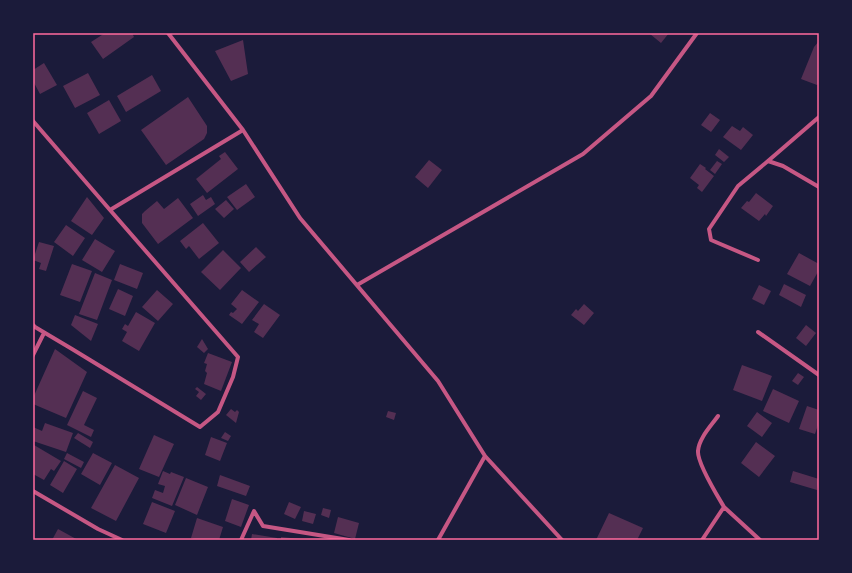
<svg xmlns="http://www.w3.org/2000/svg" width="852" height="573" font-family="'Asap Condensed',sans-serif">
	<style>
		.building { fill: #542f53 }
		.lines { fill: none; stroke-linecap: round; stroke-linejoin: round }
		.minor { stroke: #c65784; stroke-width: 4 }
		.neatline { fill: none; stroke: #ff6b9d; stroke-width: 1.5 }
	</style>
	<rect width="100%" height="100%" fill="#1b1b3a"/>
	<!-- building -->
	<path class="building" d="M105,33H132L134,37L103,59L91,42Z
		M651,33H669L661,43L650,34Z
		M243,40L248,74L231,81L215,51Z
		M819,41V83L817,85L801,79L814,47Z
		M44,63L57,85L40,94L33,81V70Z
		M88,73L100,95L75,108L63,86Z
		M152,75L161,91L126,112L117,96Z
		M188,97L207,126V133L204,139L166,165L141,130Z
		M109,100L121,121L99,134L87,113Z
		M710,113L720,120L711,132L701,125Z
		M732,126L740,131L743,127L753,135L741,150L723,137Z
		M719,149L729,157L724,162L715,155Z
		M225,152L238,169L207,193L196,179L221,159L219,156Z
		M429,160L442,170L428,188L415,177Z
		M717,161L722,164L715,174L710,170Z
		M700,164L706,168L705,169L714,176L702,192L697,188L699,185L690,178Z
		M246,184L255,197L237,210L227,197Z
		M756,193L773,206L766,216L765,214L759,221L741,208L747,201L749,202Z
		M203,195L206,200L211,197L215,204L198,216L190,204Z
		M87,197L104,218L92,235L71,221Z
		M178,198L193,218L158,244L142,223V214L145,211L157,201L164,209Z
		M226,200L234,209L224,218L215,209Z
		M203,223L219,243L199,259L189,246L186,249L180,241Z
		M66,225L85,238L73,256L54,242Z
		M95,239L115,251L102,272L82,260Z
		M39,242L54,246L46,271L39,269L41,263L33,260Z
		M256,247L266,257L249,272L240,262Z
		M223,250L241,268L220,290L201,272Z
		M799,253L819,264V270L810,286L787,274Z
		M72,264L92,271L80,302L60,295Z
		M120,264L143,273L137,289L114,280Z
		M95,273L112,280L97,320L79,314Z
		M784,284L806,295L801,307L779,295Z
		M759,285L771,291L764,305L752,299Z
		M118,289L133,296L125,316L109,309Z
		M157,290L173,304L158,321L142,307Z
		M242,290L259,302L242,324L229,315L231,312L233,313L237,309L231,304Z
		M264,304L280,315L263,338L254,332L259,324L252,320Z
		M584,304L594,313L584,325L571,315L576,309L578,311Z
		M136,312L155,323L139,351L122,341L127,332L122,329L125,324L128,326Z
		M75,315L98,324L91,341L71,325Z
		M806,325L816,333L806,346L796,338Z
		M202,339L208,349L204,353L197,347Z
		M55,349L87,372L66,418L33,404V398Z
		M208,353L232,362L221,391L204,384L207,373L205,371L207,364L204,363Z
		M742,365L772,376L762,401L733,390Z
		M798,373L804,377L798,385L792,381Z
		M197,387L206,394L201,400L196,396L199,392L195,389Z
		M773,389L799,401L789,423L763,411Z
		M83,391L97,398L84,425L94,430L91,437L67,425Z
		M807,406L819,410V422L815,434L799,429Z
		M231,409L235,412L237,410L239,412L236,423L226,415Z
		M388,411L396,413L394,420L386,417Z
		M757,412L772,423L762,437L747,426Z
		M45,423L73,433L66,452L33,441V427L42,431Z
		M225,432L231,436L228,441L221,438Z
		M78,433L93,442L90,448L74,438Z
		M154,435L174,444L159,477L139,469Z
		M211,437L227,443L220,461L205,455Z
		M756,442L775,456L759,477L741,463Z
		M34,445L61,461L54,471L51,469L44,480L33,474V448Z
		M67,453L84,462L81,468L64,459Z
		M93,453L112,463L100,485L81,474Z
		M64,461L77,469L63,493L50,485Z
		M115,465L139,478L116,521L91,508Z
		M163,471L170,474L171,472L184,477L172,506L152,498L155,490L163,493L165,486L158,484Z
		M793,471L819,479L817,490L790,482Z
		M220,475L250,486L246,496L217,486Z
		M186,478L208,487L197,515L175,505Z
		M232,499L249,505L241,527L225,521Z
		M152,502L175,511L166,533L143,524Z
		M289,502L301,507L295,519L284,514Z
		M323,508L331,510L329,518L321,515Z
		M304,511L316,514L313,524L302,521Z
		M609,513L643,528L637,540H596Z
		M338,517L359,523L355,539L334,533Z
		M197,518L223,527L219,540H198L191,538Z
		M58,529L78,540H52Z
		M252,534L277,538V540H251Z
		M281,537L301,539V540H281Z"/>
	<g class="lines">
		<!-- minor -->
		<path class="minor" d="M168,33L243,130L300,218L438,381L485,456L562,540
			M33,121L110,210
			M768,161L819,117
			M758,260L711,240L709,229L738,186L768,161L783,166L819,187
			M357,285L583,154L651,96L697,33
			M33,325L35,327L72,349L200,427L218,412L233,377L238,357L110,210L243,130
			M758,332L819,375
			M33,355L44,333
			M33,491L98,529L122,540
			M724,507L760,540
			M241,540L254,511L263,526L349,540
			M438,540L485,456
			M702,540L724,507C717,495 697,463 698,451C699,438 711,426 718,416"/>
	</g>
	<!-- border -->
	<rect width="852" height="573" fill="none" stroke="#1b1b3a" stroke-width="68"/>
	<rect x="34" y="34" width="784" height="505" class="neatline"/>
</svg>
